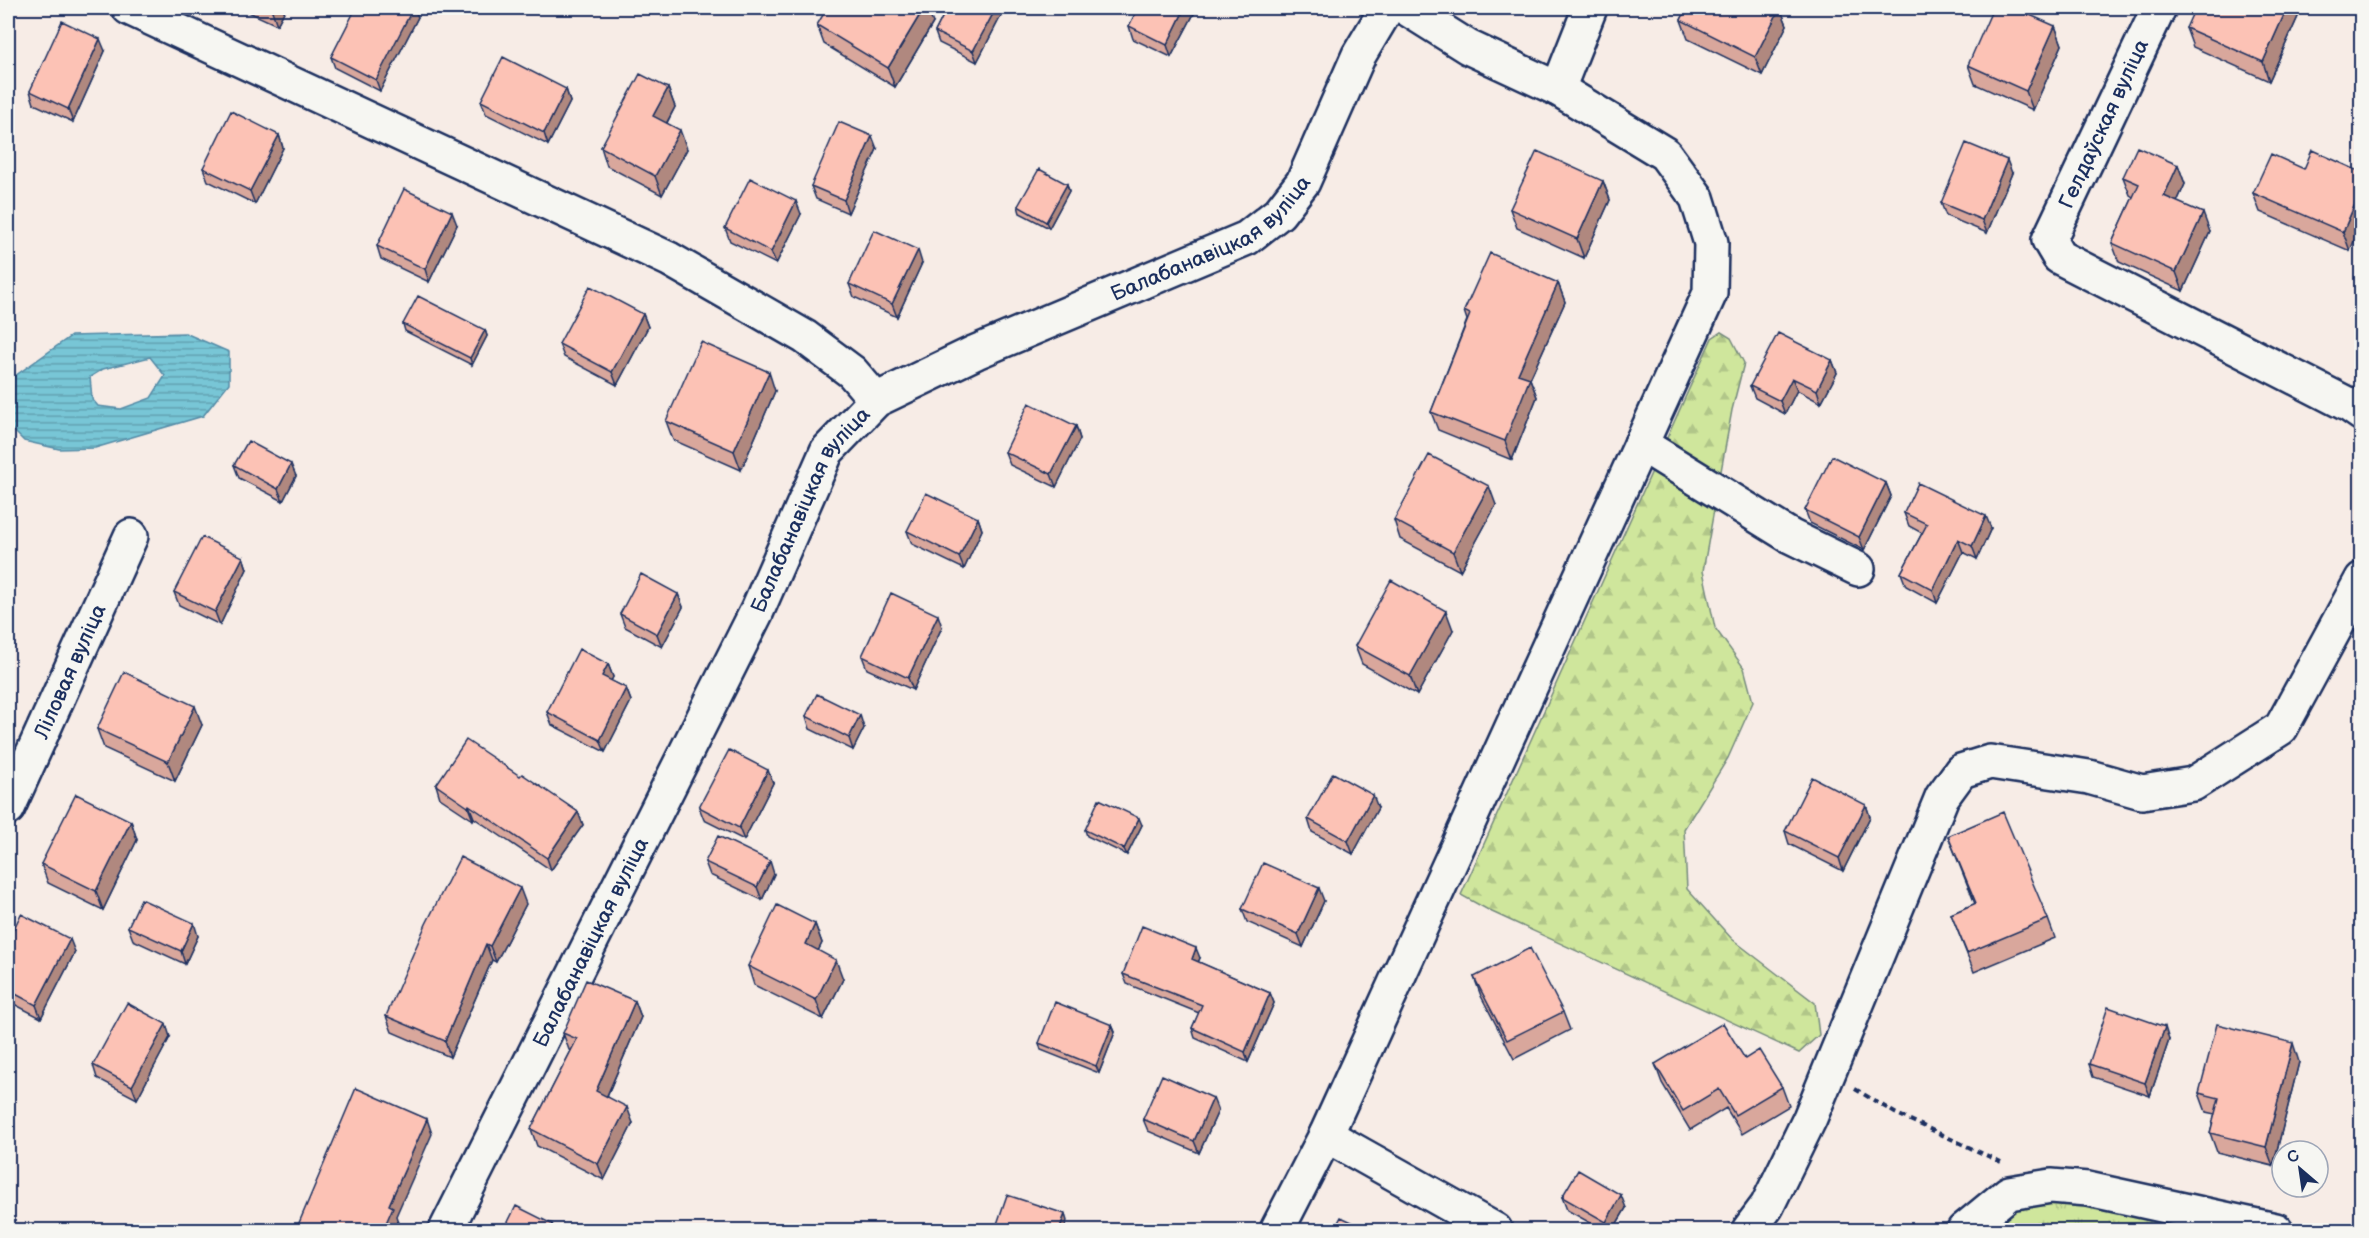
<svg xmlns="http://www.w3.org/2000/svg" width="2369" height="1238" font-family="'Balsamiq Sans',sans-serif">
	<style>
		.grass { fill: url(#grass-tufts); stroke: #758a7d; stroke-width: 1.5 }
		.forest { fill: url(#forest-firs); stroke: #758a7d; stroke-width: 1.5 }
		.water { fill: url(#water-rules); stroke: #538aa6; stroke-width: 1.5; fill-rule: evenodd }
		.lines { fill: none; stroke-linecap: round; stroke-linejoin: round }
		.minor-casing { stroke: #1b2f5e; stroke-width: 38 }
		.path { stroke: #1b2f5e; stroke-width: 4; stroke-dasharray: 6 4.5; stroke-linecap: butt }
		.minor { stroke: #f6f6f2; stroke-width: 33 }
		.wall { fill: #d9a79c; stroke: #1b2f5e; stroke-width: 1.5 }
		.shaded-wall { fill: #b0887f; stroke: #1b2f5e; stroke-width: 1.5 }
		.building { fill: #fcc2b5; stroke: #1b2f5e; stroke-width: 1.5 }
		.labels { text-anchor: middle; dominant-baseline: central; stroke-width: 5; stroke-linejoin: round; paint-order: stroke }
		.street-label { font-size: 21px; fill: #1b2f5e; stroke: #f6f6f2 }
	</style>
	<defs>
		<pattern id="grass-tufts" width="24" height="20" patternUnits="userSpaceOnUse" patternTransform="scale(1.5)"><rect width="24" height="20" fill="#cfe69c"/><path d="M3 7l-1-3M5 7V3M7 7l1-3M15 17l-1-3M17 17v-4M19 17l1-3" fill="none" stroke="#b1c689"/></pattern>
		<pattern id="forest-firs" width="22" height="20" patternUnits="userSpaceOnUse" patternTransform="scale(1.5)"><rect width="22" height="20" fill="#cfe69c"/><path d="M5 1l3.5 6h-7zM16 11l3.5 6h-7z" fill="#b1c689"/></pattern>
		<pattern id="water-rules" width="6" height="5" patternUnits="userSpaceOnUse" patternTransform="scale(1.5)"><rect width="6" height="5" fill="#78c6d6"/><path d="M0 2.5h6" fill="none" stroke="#62a1b1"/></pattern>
	</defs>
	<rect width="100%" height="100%" fill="#f7ece6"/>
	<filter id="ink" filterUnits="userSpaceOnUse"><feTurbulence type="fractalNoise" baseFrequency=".0167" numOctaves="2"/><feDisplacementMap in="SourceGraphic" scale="12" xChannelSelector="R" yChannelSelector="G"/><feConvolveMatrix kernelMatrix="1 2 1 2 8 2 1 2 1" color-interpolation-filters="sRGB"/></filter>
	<g filter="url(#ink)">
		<!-- grass -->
		<path class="grass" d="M2052,1204L2098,1206L2200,1230H1986L2011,1210Z"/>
		<!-- forest -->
		<path class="forest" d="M1721,332L1731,338L1744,363L1732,410L1703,571L1715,628L1744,668L1753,702L1728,758L1684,829L1687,889L1732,939L1815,1003L1819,1035L1799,1053L1492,912L1461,895L1712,338Z"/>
		<!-- water -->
		<path class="water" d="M185,333L229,352V383L203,416L95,448L59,449L24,441L8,425V381L71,336ZM150,357L165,376L151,398L121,409L98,406L92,399L90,377L103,369Z"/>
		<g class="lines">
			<!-- minor casing -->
			<g class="minor-casing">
				<g id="minor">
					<path d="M129,8L669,259L805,337L852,372L876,400"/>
					<path d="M2159,8L2049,240L2059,257L2349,405L2362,414"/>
					<path d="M1558,89L1590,8"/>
					<path d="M1641,444L1790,536L1858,569"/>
					<path id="s1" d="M8,808L131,536"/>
					<path d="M1326,1135L1495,1230"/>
					<path id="s2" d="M446,1230L757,611L827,451L876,400L976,352L1247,238L1279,213L1303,182L1359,55L1387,8"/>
					<path d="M1277,1230L1326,1135L1710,293L1711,243L1697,198L1665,154L1558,89L1468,47L1406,8"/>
					<path d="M1749,1230L1767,1206L1810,1118L1942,797L1961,771L1990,762L2089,777L2142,792L2193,784L2281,728L2362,579"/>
					<path d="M1964,1230L2009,1193L2051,1186L2088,1189L2276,1230"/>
				</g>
			</g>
			<!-- path -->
			<path class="path" d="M1855,1089L1895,1113L2001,1162"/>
			<!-- minor -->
			<use href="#minor" class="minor"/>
		</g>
		<!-- wall -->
		<path class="wall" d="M240,8H286L277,25Z
			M947,8H1005L977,62L939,43L935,32Z
			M1138,8H1197L1171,57L1133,39L1129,26Z
			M1687,8H1780L1787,25L1762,75L1688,39L1681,20Z
			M2301,10L2269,81L2193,47L2186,28Z
			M415,11L418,17L380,91L335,68L331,57Z
			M933,23L895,87L824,44L817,25Z
			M2055,26L2062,45L2033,110L1975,84L1968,65Z
			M105,51L73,122L34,104L30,91Z
			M668,88L675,107L667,123L687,149L662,195L607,166L601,147Z
			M566,89L570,102L548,145L486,114L481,101Z
			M279,135L283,148L255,204L208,181L203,168Z
			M877,149L848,213L816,199L811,186Z
			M2178,165L2185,184L2177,202L2210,232L2183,291L2119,262L2112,243L2133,197L2130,195L2123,177Z
			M2304,169L2361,172L2350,251L2260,212L2253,193Z
			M2012,173L1987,233L1946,216L1941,203Z
			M1603,181L1610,200L1584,258L1517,228L1510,209Z
			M1067,184L1069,191L1049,228L1020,213L1018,206Z
			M801,214L776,264L730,241L725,228Z
			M457,225L429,282L381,259L377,246Z
			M922,263L897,317L854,297L849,284Z
			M1558,283L1565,302L1530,379L1537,397L1512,460L1438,430L1431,412L1467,320L1464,311Z
			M643,314L648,327L617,385L564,357L559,344Z
			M403,324L485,330L487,336L472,365L405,331Z
			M1832,360L1837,373L1821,403L1797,390L1785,414L1755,398L1750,386Z
			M775,391L741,470L673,440L666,421Z
			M1076,426L1080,439L1056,487L1010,465L1005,452Z
			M234,465L296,476L283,501L239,478Z
			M1886,483L1891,496L1864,550L1810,523L1805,510Z
			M1496,505L1460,571L1400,539L1394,520Z
			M1904,513L1991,528L1977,559L1963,552L1937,603L1906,586L1901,573L1922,533L1909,526Z
			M978,518L982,530L964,569L912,544L907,531Z
			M243,557L247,569L220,625L179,605L174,592Z
			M678,594L683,607L662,647L625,627L620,614Z
			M942,627L913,690L867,669L862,656Z
			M1453,630L1417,695L1362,664L1355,646Z
			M608,664L613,677L611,681L626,688L631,701L605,752L552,725L547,712Z
			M806,716L864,728L853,750L810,729Z
			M202,725L175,781L104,748L97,729Z
			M520,776L578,812L583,825L551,870L474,818L473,820L440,798L436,785Z
			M773,783L744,840L704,820L699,807Z
			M1866,805L1870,817L1843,871L1789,844L1785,831Z
			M1378,808L1353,854L1312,832L1308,819Z
			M131,821L137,840L103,910L48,883L41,864Z
			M1142,825L1127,855L1087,836L1085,830Z
			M1948,836L2048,919L2055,938L1974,972L1951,914L1975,904Z
			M705,862L774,874L762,900L710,875Z
			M1324,901L1303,947L1247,922L1242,909Z
			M526,904L496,962L492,960L450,1057L392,1032L386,1016Z
			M815,924L822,943L818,951L843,979L823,1019L754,985L748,966Z
			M128,927L198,936L185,964L133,940Z
			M8,941L75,952L41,1018L8,1001Z
			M1200,958L1198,962L1270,993L1274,1003L1248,1062L1195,1038L1192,1028L1199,1013L1127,984L1123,974Z
			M1474,977L1563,1012L1570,1030L1514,1059L1481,996Z
			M635,1001L641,1017L607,1096L633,1123L604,1180L537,1146L531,1129L571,1051L569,1050L563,1033Z
			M1112,1025L1115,1032L1099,1073L1041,1050L1039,1043Z
			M170,1037L137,1099L97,1078L93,1065Z
			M2169,1040L2150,1096L2093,1077L2089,1064Z
			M1745,1059L1782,1087L1789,1106L1742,1134L1726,1108L1690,1130L1662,1083L1655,1064Z
			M2299,1062L2273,1166L2217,1152L2210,1133L2215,1114L2206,1112L2199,1093Z
			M1218,1111L1199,1153L1148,1131L1143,1119Z
			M1562,1197L1626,1208L1613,1230H1603L1567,1210Z"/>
		<!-- shaded-wall -->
		<path class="shaded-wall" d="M271,8H286L277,25Z
			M410,8H417L415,11L418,17L380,91L376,80Z
			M924,8H927L933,23L895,87L888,68Z
			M996,8H1005L977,62L973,51Z
			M1185,8H1197L1171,57L1167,45Z
			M1780,8L1787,25L1762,75L1755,57Z
			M2287,8H2300L2301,10L2269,81L2263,62Z
			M2055,26L2062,45L2033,110L2026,91Z
			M100,39L105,51L73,122L68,109Z
			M668,88L675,107L660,135L653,116Z
			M566,89L570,102L548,145L544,133Z
			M680,130L687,149L662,195L655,176Z
			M279,135L283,148L255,204L250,191Z
			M872,136L877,149L848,213L844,200Z
			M2007,160L2012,173L1987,233L1982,220Z
			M2178,165L2185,184L2171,215L2164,196Z
			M1603,181L1610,200L1584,258L1577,239Z
			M1067,184L1069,191L1049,228L1046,222Z
			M2361,190V224L2350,251L2343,232Z
			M796,201L801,214L776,264L771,252Z
			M452,212L457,225L429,282L425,269Z
			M2203,213L2210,232L2183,291L2176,272Z
			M918,250L922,263L897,317L892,304Z
			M1558,283L1565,302L1530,379L1537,397L1512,460L1505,441L1518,374Z
			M643,314L648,327L617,385L612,372Z
			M485,330L487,336L472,365L470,358Z
			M1832,360L1837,373L1821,403L1817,390Z
			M769,372L775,391L741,470L734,451Z
			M1792,378L1797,390L1785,414L1780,401Z
			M1076,426L1080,439L1056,487L1051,474Z
			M291,464L296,476L283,501L278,489Z
			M1886,483L1891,496L1864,550L1859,537Z
			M1489,486L1496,505L1460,571L1453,552Z
			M1986,516L1991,528L1977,559L1972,546Z
			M978,518L982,530L964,569L959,557Z
			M1958,539L1963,552L1937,603L1933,590Z
			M243,557L247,569L220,625L215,612Z
			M678,594L683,607L662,647L657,634Z
			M1446,611L1453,630L1417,695L1410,676Z
			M938,615L942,627L913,690L908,678Z
			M608,664L613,677L607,689L602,676Z
			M626,688L631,701L605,752L600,740Z
			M195,706L202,725L175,781L168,762Z
			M860,715L864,728L853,750L849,738Z
			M768,770L773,783L744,840L739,828Z
			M1373,795L1378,808L1353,854L1348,841Z
			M469,805L474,818L473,820L468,807Z
			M1866,805L1870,817L1843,871L1839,858Z
			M578,812L583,825L551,870L547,858Z
			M1139,818L1142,825L1127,855L1124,849Z
			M131,821L137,840L103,910L96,891Z
			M770,861L774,874L762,900L757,887Z
			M520,888L526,904L496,962L490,946Z
			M1319,888L1324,901L1303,947L1298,934Z
			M194,923L198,936L185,964L181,951Z
			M815,924L822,943L812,963L806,944Z
			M70,939L75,952L41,1018L36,1005Z
			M486,944L492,960L450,1057L445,1041Z
			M1196,948L1200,958L1195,969L1192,959Z
			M836,960L843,979L823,1019L816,1000Z
			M1270,993L1274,1003L1248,1062L1245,1052Z
			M635,1001L641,1017L602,1107L596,1091Z
			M166,1024L170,1037L137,1099L132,1086Z
			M1112,1025L1115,1032L1099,1073L1096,1066Z
			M2165,1027L2169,1040L2150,1096L2145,1083Z
			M2293,1043L2299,1062L2273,1166L2266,1147Z
			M8,1084L11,1093L8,1100Z
			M1213,1098L1218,1111L1199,1153L1194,1141Z
			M627,1107L633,1123L604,1180L598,1164Z
			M427,1119L432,1134L396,1216L398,1222L395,1230H383L389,1205Z
			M1621,1195L1626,1208L1613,1230H1609L1606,1222Z
			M1065,1214L1067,1221L1064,1230H1059Z
			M552,1224L555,1230H549Z"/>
		<!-- building -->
		<path class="building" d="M356,8H413L376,80L331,57Z
			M827,8H924L888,68L817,25Z
			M947,8H996L973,51L935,32Z
			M1138,8H1185L1167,45L1129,26Z
			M1687,8H1780L1755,57L1681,20Z
			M1993,8H2014L2055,26L2026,91L1968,65Z
			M2195,8H2287L2263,62L2186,28Z
			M62,21L100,39L68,109L30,91Z
			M503,57L566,89L544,133L481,101Z
			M640,74L668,88L653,116L680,130L655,176L601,147Z
			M231,111L279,135L250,191L203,168Z
			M839,122L872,136L844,200L811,186Z
			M1966,143L2007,160L1982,220L1941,203Z
			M2137,147L2178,165L2164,196L2203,213L2176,272L2112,243L2139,184L2123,177Z
			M2312,150L2361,172V190L2343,232L2253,193L2271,154L2304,169Z
			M1537,151L1603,181L1577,239L1510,209Z
			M1039,169L1067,184L1046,222L1018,206Z
			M750,178L796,201L771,252L725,228Z
			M404,189L452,212L425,269L377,246Z
			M874,230L918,250L892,304L849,284Z
			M1490,253L1558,283L1518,374L1530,378L1505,441L1431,412L1470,314L1464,311Z
			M590,286L643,314L612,372L559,344Z
			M418,296L485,330L470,358L403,324Z
			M1778,333L1832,360L1817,390L1792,378L1780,401L1750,386Z
			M701,342L769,372L734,451L666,421Z
			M1029,403L1076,426L1051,474L1005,452Z
			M248,441L291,464L278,489L234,465Z
			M1429,455L1489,486L1453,552L1394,520Z
			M1832,456L1886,483L1859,537L1805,510Z
			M1918,483L1986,516L1972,546L1958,539L1933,590L1901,573L1927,524L1904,513Z
			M926,493L978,518L959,557L907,531Z
			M202,537L243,557L215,612L174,592Z
			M641,574L678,594L657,634L620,614Z
			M1391,580L1446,611L1410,676L1355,646Z
			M891,593L938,615L908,678L862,656Z
			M579,649L608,664L602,676L626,688L600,740L547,712Z
			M124,672L195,706L168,762L97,729Z
			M817,694L860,715L849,738L806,716Z
			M466,740L520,776L522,774L578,812L547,858L469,805L468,807L436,785Z
			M729,750L768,770L739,828L699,807Z
			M1333,773L1373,795L1348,841L1308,819Z
			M1812,777L1866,805L1839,858L1785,831Z
			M76,794L131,821L96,891L41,864Z
			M1099,799L1139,818L1124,849L1085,830Z
			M2003,812L2048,919L1967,953L1951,914L1976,903L1948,836Z
			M718,836L770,861L757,887L705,862Z
			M460,857L520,888L490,946L486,944L445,1041L386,1016L426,924Z
			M1263,863L1319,888L1298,934L1242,909Z
			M141,899L194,923L181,951L128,927Z
			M777,905L815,924L806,944L836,960L816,1000L748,966Z
			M21,914L70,939L36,1005L8,990V941Z
			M1142,926L1196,948L1192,959L1270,993L1245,1052L1192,1028L1202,1005L1123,974Z
			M1530,948L1563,1012L1507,1040L1474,977Z
			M586,980L635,1001L596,1091L627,1107L598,1164L531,1129L577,1039L563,1033Z
			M1055,1002L1112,1025L1096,1066L1039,1043Z
			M127,1003L166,1024L132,1086L93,1065Z
			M2108,1007L2165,1027L2145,1083L2089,1064Z
			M1723,1023L1745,1059L1759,1050L1782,1087L1735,1115L1719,1089L1683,1111L1655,1064Z
			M2217,1024L2293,1043L2266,1147L2210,1133L2219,1098L2199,1093Z
			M1162,1075L1213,1098L1194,1141L1143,1119Z
			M356,1088L427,1119L389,1205L393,1207L383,1230H296Z
			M1578,1170L1621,1195L1606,1222L1562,1197Z
			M1007,1195L1065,1214L1059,1230H995Z
			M516,1206L552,1224L549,1230H504Z
			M1341,1217L1369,1230H1334Z"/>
	</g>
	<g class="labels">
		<!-- street labels -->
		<g class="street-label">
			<text transform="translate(2104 124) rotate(-65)">Гелдаўская вуліца</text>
			<text stroke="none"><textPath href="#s2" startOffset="1312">Балабанавіцкая вуліца</textPath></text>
			<text stroke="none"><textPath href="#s2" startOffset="808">Балабанавіцкая вуліца</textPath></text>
			<text stroke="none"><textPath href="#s1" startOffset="150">Ліловая вуліца</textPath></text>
			<text stroke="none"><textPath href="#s2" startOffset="322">Балабанавіцкая вуліца</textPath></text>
		</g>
	</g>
	<!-- margin -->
	<rect width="2369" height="1238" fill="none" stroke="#f6f6f2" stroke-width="30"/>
	<rect x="15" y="15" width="2339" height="1208" fill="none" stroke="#1b2f5e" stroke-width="2" filter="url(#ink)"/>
	<!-- north arrow -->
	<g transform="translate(2300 1169) rotate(331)"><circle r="28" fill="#f6f6f2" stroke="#9ea6b7" stroke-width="1.5"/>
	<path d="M0-4.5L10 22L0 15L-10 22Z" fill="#1b2f5e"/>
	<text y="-9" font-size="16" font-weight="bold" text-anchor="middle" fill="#1b2f5e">С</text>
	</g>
</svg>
